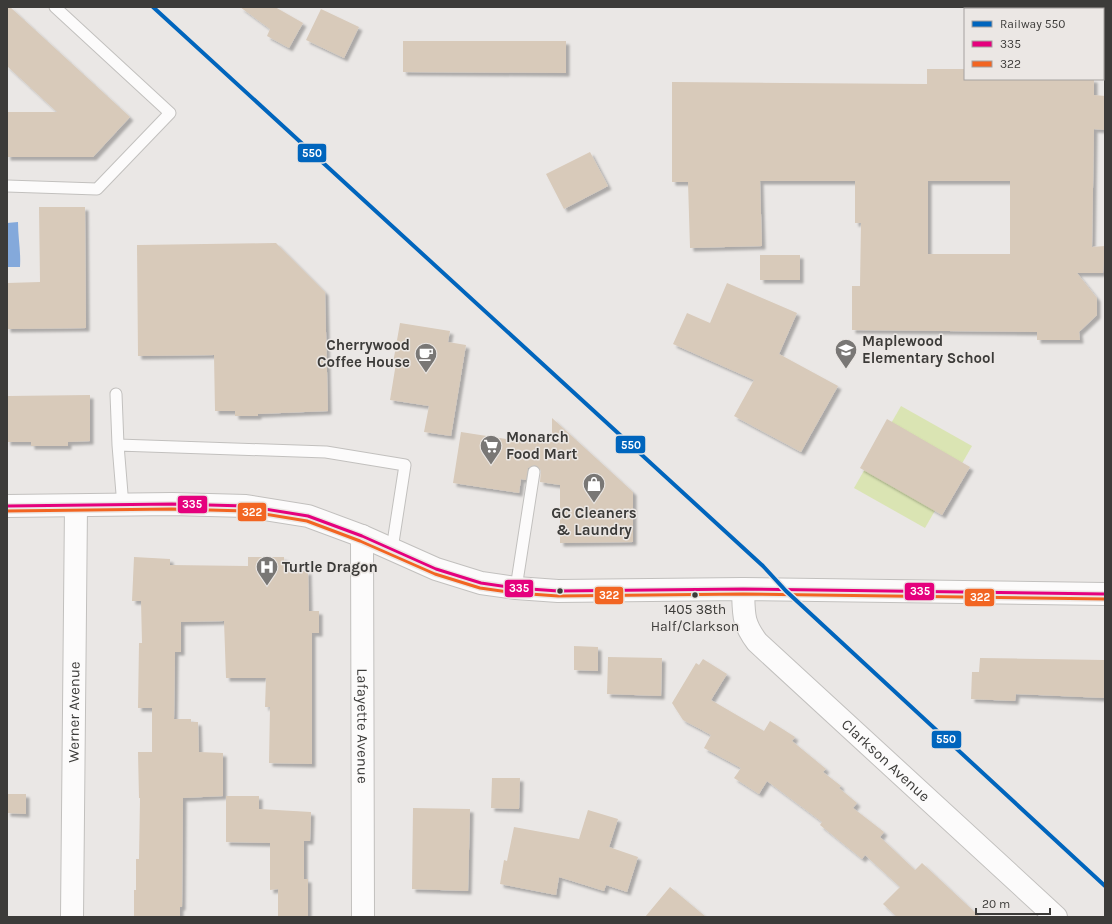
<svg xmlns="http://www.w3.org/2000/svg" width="1112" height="924" font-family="Karla,sans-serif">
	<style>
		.green { fill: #dae4b3 }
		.water { fill: #84a9db }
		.building { fill: #d8caba; fill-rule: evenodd; filter: url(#shadow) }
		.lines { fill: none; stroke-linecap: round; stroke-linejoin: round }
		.lane-casing { stroke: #c2c0be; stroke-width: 13 }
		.street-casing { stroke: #c2c0be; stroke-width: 24 }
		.secondary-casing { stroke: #c2c0be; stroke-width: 24 }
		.lane { stroke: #fcfbfb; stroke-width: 11 }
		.street { stroke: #fcfbfb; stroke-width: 22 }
		.secondary { stroke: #fcfbfb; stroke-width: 22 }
		.bus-1-casing { stroke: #ebe7e4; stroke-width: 6 }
		.bus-2-casing { stroke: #ebe7e4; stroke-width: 6 }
		.bus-1 { stroke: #e5007d; stroke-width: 3 }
		.bus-2 { stroke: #f26522; stroke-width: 3 }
		.rail-1-casing { stroke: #ebe7e4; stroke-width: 7 }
		.rail-1 { stroke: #0065bd; stroke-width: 4 }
		.bus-dot { fill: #3c3b39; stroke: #ebe7e4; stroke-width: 1.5 }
		.labels { text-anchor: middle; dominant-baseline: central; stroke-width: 3; stroke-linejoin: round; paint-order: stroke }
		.bus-label { font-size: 14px; fill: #3c3b39; stroke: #ebe7e4 }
		.poi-label { font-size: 15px; font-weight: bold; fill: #3c3b39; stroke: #ebe7e4; text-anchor: start }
		.street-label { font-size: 15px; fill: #3c3b39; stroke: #ebe7e4 }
		.line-badge { stroke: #ebe7e4; stroke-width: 1.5 }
		.badge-label { font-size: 11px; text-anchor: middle; font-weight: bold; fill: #fff }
	</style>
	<defs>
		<filter id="shadow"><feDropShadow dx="3.5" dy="3.5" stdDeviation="1" flood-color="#0004"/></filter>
	</defs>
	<rect width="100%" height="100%" fill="#eae7e5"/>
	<!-- green -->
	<path class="green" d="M901,406L972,446L925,528L854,488Z"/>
	<!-- water -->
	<path class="water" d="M18,222C18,238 21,251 20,267H7V223Z"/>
	<!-- building -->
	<path class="building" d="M7,7H10L130,117L93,157H7V112H57L7,66Z
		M240,7H275L303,23L289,48L267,36L270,29Z
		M321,9L359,27L344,58L306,40Z
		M403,41H566V73L403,72Z
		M927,69H965V79H1094V95L1105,96V130L1094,129L1092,247L1105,246L1103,273H1077L1097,298V315L1079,332L1080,340H1037V332L852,330V286H860L861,223H855V181H760L762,246L690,248L688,182H672V82L927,84ZM928,181H1010V254H928Z
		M590,152L608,186L564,209L546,174Z
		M39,207H85L86,328L7,329V283L40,282Z
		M276,243L325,292L328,411L258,414V416H235V411H215L214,355L138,356L137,245Z
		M760,255H800V280H760Z
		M727,283L797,313L779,354L838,386L801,452L734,416L754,380L673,344L687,313L710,323Z
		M400,323L450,331L448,342L466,345L451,436L424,432L429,406L390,400L396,363H393Z
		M90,395V441L68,442V446H31V442H7V396Z
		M552,418L633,492V542L560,543V485L540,482L541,470L535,465L528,468L526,480L521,479L519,493L453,483L461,432L525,442H552Z
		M887,419L970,467L942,515L860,468Z
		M134,557L170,559V565L248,566V557H284L285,572L308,571L309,611H319V633H312V764L269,763L270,707H265L266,678H226L224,621L181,622V652H175L174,719H191V722H198L199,752L223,753V796L183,798L182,907H180V917H134V890H136V859H139L140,798H139L138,752H152V708H138L139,643H142L141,601H132Z
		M574,646L598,647V671L574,670Z
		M608,657L662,658L661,696L607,694Z
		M980,658L1105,660V698L1016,694L1015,701L971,699L972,672H979Z
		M703,659L727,674L711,700L764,731L770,721L795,737L792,741L826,769L823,772L841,786L839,788L857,803L853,808L884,832L880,837L915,870L922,863L980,917H897L883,904L900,887L865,855L862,859L820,825L822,822L767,781L759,794L734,778L741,768L704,748L711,735L683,720L672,703L696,663L699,665Z
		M492,778H520L519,809L491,808Z
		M7,794H26V814L7,813Z
		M226,796H259V809L311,812L310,841H304V879H308V917H278V889L270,890V843L226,842Z
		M413,808L470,809L468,891L412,889Z
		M588,810L618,819L609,847L638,857L627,892L606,885L604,891L559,877L556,895L500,884L504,860L507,861L514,827L579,839Z
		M670,887L706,917H645Z"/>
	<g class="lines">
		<!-- lane casing -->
		<g class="lane-casing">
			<path id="lane" d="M7,186L97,189L170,113L55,7
				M116,394L118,445L123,506
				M118,445L326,452L405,465L392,549
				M516,588L534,472"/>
		</g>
		<!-- street casing -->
		<g class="street-casing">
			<g id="street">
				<path id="s1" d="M362,536L363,917"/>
				<path id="s2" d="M743,589C744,614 742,622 757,642L1056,917"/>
				<path id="s3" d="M72,917L76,506"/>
			</g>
		</g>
		<!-- secondary casing -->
		<g class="secondary-casing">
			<path id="secondary" d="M7,506L172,504L246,506L308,516L362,536L436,569L481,583L516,588L558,591L743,589L1105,594"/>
		</g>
		<!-- lane -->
		<use href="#lane" class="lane"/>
		<!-- street -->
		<use href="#street" class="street"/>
		<!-- secondary -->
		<use href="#secondary" class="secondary"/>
		<!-- bus-1 casing -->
		<g class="bus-1-casing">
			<path id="bus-1" d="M7,506L172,504L246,506L308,516L362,536L436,569L481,583L516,588L558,591L743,589L1105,594"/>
		</g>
		<!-- bus-2 casing -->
		<g class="bus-2-casing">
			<path id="bus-2" d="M7,511L172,509L246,511L307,521L360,541L435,574L480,588L516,593L558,596L743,594L1105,599"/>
		</g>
		<!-- bus-1 -->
		<use href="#bus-1" class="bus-1"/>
		<!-- bus-2 -->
		<use href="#bus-2" class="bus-2"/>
		<!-- rail-1 casing -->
		<g class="rail-1-casing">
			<path id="rail-1" d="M153,7L763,566L786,591L1105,886"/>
		</g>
		<!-- rail-1 -->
		<use href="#rail-1" class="rail-1"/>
	</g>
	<!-- icons -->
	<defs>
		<g id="school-pin" transform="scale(1.15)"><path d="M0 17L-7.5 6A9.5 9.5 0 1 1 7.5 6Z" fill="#797775" stroke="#ebe7e4"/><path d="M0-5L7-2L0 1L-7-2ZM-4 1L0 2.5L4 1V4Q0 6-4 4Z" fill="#fff"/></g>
		<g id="cafe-pin" transform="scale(1.15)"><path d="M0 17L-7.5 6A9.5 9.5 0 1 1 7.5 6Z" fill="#797775" stroke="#ebe7e4"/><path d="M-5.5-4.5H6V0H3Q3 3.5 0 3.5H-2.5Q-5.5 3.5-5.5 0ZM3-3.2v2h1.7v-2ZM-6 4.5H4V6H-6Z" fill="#fff"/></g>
		<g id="supermarket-pin" transform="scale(1.15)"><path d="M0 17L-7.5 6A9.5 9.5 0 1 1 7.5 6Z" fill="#797775" stroke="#ebe7e4"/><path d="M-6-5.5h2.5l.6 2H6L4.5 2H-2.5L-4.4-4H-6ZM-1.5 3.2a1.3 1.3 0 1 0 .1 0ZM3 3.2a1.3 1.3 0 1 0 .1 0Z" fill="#fff"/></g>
		<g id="shop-pin" transform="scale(1.15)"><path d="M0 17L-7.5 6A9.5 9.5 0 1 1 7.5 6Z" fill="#797775" stroke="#ebe7e4"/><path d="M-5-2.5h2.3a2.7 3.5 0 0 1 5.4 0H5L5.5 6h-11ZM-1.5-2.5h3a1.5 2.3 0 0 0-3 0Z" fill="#fff"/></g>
		<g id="hospital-pin" transform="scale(1.15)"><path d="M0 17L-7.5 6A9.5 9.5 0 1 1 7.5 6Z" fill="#797775" stroke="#ebe7e4"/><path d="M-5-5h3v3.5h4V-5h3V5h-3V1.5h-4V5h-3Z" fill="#fff"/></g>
	</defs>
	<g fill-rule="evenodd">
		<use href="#school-pin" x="846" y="350"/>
		<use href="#cafe-pin" x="426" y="354"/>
		<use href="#supermarket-pin" x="491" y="446"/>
		<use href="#shop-pin" x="594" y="484"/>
		<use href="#hospital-pin" x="267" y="567"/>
	</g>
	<!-- markers -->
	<g class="bus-dot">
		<circle cx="560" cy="591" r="3.5"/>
		<circle cx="695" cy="595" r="3.5"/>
	</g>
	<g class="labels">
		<!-- bus labels -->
		<g class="bus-label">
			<text x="695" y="609">1405 38th<tspan x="695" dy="17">Half/Clarkson</tspan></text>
		</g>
		<!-- poi labels -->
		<g class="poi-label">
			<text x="862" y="341">Maplewood<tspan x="862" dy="17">Elementary School</tspan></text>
			<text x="410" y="345" text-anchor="end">Cherrywood<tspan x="410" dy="17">Coffee House</tspan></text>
			<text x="506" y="437">Monarch<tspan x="506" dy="17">Food Mart</tspan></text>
			<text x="594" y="513" text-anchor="middle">GC Cleaners<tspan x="594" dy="17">&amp; Laundry</tspan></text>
			<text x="282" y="567">Turtle Dragon</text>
		</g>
		<!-- street labels -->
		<g class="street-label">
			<text stroke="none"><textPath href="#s3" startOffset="205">Werner Avenue</textPath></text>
			<text stroke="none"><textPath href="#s1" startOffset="190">Lafayette Avenue</textPath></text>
			<text stroke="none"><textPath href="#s2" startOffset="231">Clarkson Avenue</textPath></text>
		</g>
	</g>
	<g class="line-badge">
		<rect x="297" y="143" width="30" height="20" rx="4" fill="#0065bd"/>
		<rect x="615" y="435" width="31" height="19" rx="4" fill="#0065bd"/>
		<rect x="177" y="495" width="31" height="19" rx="4" fill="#e5007d"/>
		<rect x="237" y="502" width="30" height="20" rx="4" fill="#f26522"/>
		<rect x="504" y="579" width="30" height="19" rx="4" fill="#e5007d"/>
		<rect x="904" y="582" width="31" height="19" rx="4" fill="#e5007d"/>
		<rect x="594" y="586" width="30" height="19" rx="4" fill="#f26522"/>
		<rect x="964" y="588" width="31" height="19" rx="4" fill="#f26522"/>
		<rect x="931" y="730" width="31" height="19" rx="4" fill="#0065bd"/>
	</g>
	<g class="badge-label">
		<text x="312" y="157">550</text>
		<text x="631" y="449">550</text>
		<text x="192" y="508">335</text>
		<text x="252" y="516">322</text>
		<text x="519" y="592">335</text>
		<text x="920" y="595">335</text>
		<text x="609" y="599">322</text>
		<text x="980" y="601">322</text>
		<text x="946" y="743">550</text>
	</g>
	<!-- border -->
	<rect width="1112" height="924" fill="none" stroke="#3c3b39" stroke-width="16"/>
	<!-- legend -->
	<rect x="964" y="8" width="140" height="72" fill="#ebe7e4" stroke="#a5a2a0"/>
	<rect x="972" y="21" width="20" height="6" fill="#0065bd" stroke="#a5a2a0"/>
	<text x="1000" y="28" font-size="12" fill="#3c3b39">Railway 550</text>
	<rect x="972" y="41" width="20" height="6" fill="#e5007d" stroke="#a5a2a0"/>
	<text x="1000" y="48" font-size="12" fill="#3c3b39">335</text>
	<rect x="972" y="61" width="20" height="6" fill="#f26522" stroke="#a5a2a0"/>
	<text x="1000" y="68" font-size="12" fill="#3c3b39">322</text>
	<!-- scale -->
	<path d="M976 908v6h74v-6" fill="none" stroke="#3c3b39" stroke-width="2"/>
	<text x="982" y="908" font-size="12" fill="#3c3b39" stroke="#ebe7e4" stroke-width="3" paint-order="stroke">20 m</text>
</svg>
